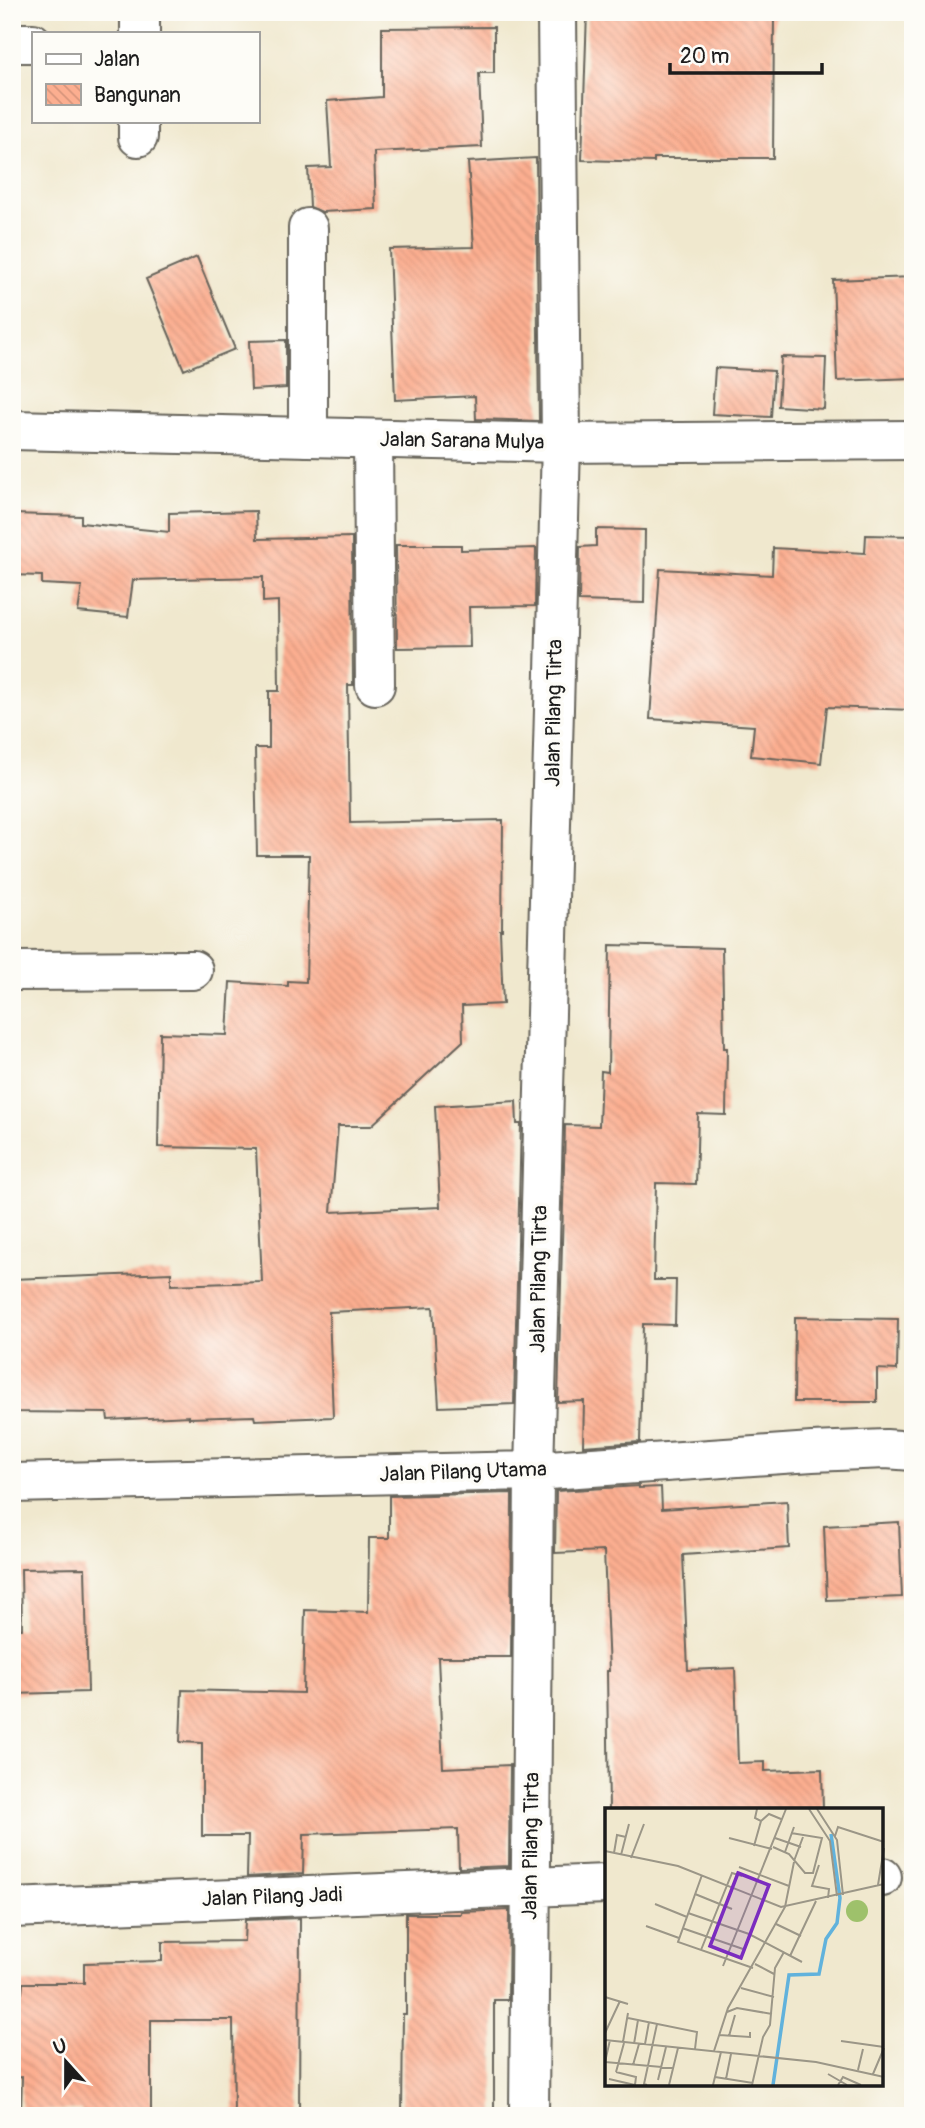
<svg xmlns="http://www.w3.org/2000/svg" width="925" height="2128" font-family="Pangolin,sans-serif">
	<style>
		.building { fill: url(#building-back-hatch) }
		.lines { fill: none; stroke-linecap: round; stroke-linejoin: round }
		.street-casing { stroke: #66635a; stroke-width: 42 }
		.secondary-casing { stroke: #66635a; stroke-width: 42 }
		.street { stroke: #fff; stroke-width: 38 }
		.secondary { stroke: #fff; stroke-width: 38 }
		.labels { text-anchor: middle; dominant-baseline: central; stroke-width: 7; stroke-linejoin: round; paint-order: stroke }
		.street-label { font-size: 21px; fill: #1c1c1c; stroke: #fdfcf7 }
		.inset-river { fill: none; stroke: #61b2dc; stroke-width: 3.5 }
		.inset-road { fill: none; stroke: #9b9687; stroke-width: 2 }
		.view { fill: #7b2cbf; fill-opacity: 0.15; stroke: #7b2cbf; stroke-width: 3.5 }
		.inset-edge { fill: none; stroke: #1c1c1c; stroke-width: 3.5 }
	</style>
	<defs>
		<pattern id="building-back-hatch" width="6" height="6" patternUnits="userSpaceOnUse" patternTransform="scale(1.75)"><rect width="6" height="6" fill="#fcae90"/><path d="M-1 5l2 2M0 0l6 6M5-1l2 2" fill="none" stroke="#d7957c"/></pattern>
	</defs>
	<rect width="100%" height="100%" fill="#fdfcf7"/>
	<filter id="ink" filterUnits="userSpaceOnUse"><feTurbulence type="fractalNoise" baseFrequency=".0143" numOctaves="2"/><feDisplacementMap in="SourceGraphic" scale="14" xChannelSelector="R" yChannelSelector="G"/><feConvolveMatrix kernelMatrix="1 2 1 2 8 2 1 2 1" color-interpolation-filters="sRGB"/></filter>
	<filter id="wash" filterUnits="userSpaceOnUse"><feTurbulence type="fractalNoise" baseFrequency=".00686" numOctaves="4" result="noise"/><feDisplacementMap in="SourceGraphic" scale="28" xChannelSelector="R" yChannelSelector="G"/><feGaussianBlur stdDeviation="1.57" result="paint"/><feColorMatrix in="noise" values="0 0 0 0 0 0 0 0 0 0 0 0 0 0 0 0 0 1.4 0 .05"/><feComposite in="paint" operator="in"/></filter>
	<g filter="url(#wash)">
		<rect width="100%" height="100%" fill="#f0e8ce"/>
		<g id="blocks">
			<!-- building -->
			<path class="building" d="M587,12H774L773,158H654V162L582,160Z
				M494,27V73H479L482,147L374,152L376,209L322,212L310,207L308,168L331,167L327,101L382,97V28Z
				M536,158L539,421L476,419L475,396L395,400L389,249L474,247L468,162Z
				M197,257L235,349L184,370L146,279Z
				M913,277V378L837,381L833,280Z
				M286,340V388L251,390L249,341Z
				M781,357L826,358L824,409L778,406Z
				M715,368L774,371L771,417L712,414Z
				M256,511L257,539L352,537L353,685H348L350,823L503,820L502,930H500L503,1004L462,1006L463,1041L371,1126H338L331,1212L440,1207L435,1106L516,1101L517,1124H521L514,1404L439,1407L433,1307L329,1312L333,1417L255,1420L254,1416L189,1418V1416L108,1420L107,1413L12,1412V1279L171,1273V1285L262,1282L256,1149L158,1147L160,1033L227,1035L230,982L288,986V981L306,982L309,855H257L255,748H269V691H279L278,601L263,602V577L133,580L128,617L78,612L82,586L42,584V576L12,575V514L81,516V523L169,532V513Z
				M596,529L645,530L644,603L579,601L580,547L596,546Z
				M866,535L913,536V710L827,707L821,763L751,756L754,726L650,719L660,569L772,575L773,548L865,553Z
				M396,545H461V550L536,548L535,606L469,607L470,647L397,648Z
				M610,945L722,948L724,1048H727L726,1115L698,1114L696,1184L656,1183L654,1280H676L675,1325L643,1324L640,1442L583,1446L584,1401L558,1402L565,1125L599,1126L601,1071L608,1072Z
				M795,1317L898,1319L897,1370L877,1369V1402H794Z
				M639,1486V1488L661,1487L662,1509L787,1501L789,1548L683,1555L688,1670L735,1668L738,1763L765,1762V1771L822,1769L823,1810H609L607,1671H609L604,1551L555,1553L556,1491Z
				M512,1493L511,1657H438L443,1768L510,1765L509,1866L459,1868L458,1829L304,1834L303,1874L247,1877L248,1836H202V1743L180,1742L182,1690L303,1693L305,1610L368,1612L369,1538H389V1496Z
				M899,1522L902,1597L827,1600L824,1526Z
				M85,1568L88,1692L12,1694V1629H22L21,1569Z
				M509,1910L508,2000H494V2116H402L403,2014H406V1914H461V1912Z
				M300,1918L299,2116H234L233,2020H151V2116H81V2110L21,2111L22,2077L12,2078V1993H22L23,1983H84V1963L162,1961V1942L244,1941L245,1920Z"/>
		</g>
	</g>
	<g filter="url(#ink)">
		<use href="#blocks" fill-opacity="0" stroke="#66635a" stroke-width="2"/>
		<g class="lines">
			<!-- street casing -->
			<g class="street-casing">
				<path id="street" d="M140,33V12
					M12,43H33
					M138,137V121
					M308,437V228
					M373,439L375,685
					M12,971L193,970
					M12,1483L534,1471L812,1452L886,1449L913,1451
					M881,1877H882
					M12,1908L606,1884
					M529,2116L534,1471L561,443L557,12"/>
			</g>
			<!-- secondary casing -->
			<g class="secondary-casing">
				<path id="secondary" d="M12,430L561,443L913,440"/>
			</g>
			<!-- street -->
			<use href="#street" class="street"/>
			<!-- secondary -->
			<use href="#secondary" class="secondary"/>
		</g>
	</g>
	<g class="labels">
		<!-- street labels -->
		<g class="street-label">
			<text transform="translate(462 441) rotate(1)">Jalan Sarana Mulya</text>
			<text transform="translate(554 713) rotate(-89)">Jalan Pilang Tirta</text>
			<text transform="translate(539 1279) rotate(-89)">Jalan Pilang Tirta</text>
			<text transform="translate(463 1472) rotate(-2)">Jalan Pilang Utama</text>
			<text transform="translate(531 1846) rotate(-89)">Jalan Pilang Tirta</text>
			<text transform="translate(272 1897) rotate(-2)">Jalan Pilang Jadi</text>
		</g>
	</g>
	<!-- overview -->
	<g transform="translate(605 1808)">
		<rect width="278" height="278" fill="#f0e8ce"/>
		<path d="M241 103a11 11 0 1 1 22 0a11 11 0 1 1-22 0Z" fill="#9ec16b"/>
		<path class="inset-river" d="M168,277L184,167L214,166L221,131L232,115L235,90L226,26"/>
		<path class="inset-road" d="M204,1L225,33L232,88M212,1L232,32L238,87M156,13L164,6L176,11M230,28L233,19L279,34M124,30L167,41M170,30L196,39M149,38L156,13L150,10L152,1M168,39L184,46L200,65H208L217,30L186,25M0,43L73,58L176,99L279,76M180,44L189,19M9,45L12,27L21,29M16,47L24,16M26,50L39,16M189,53L198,29M214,57L207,78L224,81L223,90M134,59L184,78M97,67L73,134L148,160M273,77L279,40M90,86L127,101M50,96L82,109M83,105L144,126L197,154M171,116L196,128M41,118L74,130M77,120L138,141M96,142L127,65L137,68M185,148L211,93M150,156L169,166M118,158L181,1M136,180L169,189M0,189L23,196M122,204L132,200L167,206M23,210L92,224L90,241M0,225L15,193M114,227L145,229V224M124,228L130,207M0,232L211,254L279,269M236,233L279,239M18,234L23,205M29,236L33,212M40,236L44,214M109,243L123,200L180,99L189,54M0,254L68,260M0,254L5,232M28,257L34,236M253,262L258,241M11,264L19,235M11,264L31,269L30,277M223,266L242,277M268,266L279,240M110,269L148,275M4,271L30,277M121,271L126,246M53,272L61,239M42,277L39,276L52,216M64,277L73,240M108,277L116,244M147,277L158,229L165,217L170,160L179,144M233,277L238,269L256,277"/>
		<path class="view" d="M133,65L164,77L136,150L105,138Z"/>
		<rect width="278" height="278" class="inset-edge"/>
	</g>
	<!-- margin -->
	<rect width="925" height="2128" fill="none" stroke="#fdfcf7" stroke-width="42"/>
	<!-- legend -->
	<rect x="32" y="32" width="228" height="91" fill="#fdfcf7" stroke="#a3a29f" stroke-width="2"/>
	<rect x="46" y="54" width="35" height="10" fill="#ffffff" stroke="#a3a29f" stroke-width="2"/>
	<text x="94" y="66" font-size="21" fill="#1c1c1c">Jalan</text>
	<rect x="46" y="84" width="35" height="21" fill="url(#building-back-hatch)" stroke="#a3a29f" stroke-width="2"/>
	<text x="94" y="102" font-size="21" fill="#1c1c1c">Bangunan</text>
	<!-- north arrow -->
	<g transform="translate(66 2062) rotate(339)" stroke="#fdfcf7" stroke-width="5" paint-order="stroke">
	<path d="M0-5L12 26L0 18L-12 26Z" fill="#1c1c1c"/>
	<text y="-10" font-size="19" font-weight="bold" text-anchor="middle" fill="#1c1c1c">U</text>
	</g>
	<!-- scale -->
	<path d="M670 63v10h152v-10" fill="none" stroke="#1c1c1c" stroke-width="3.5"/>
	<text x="680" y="63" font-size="21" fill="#1c1c1c" stroke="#fdfcf7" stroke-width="5" paint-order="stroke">20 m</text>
</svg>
